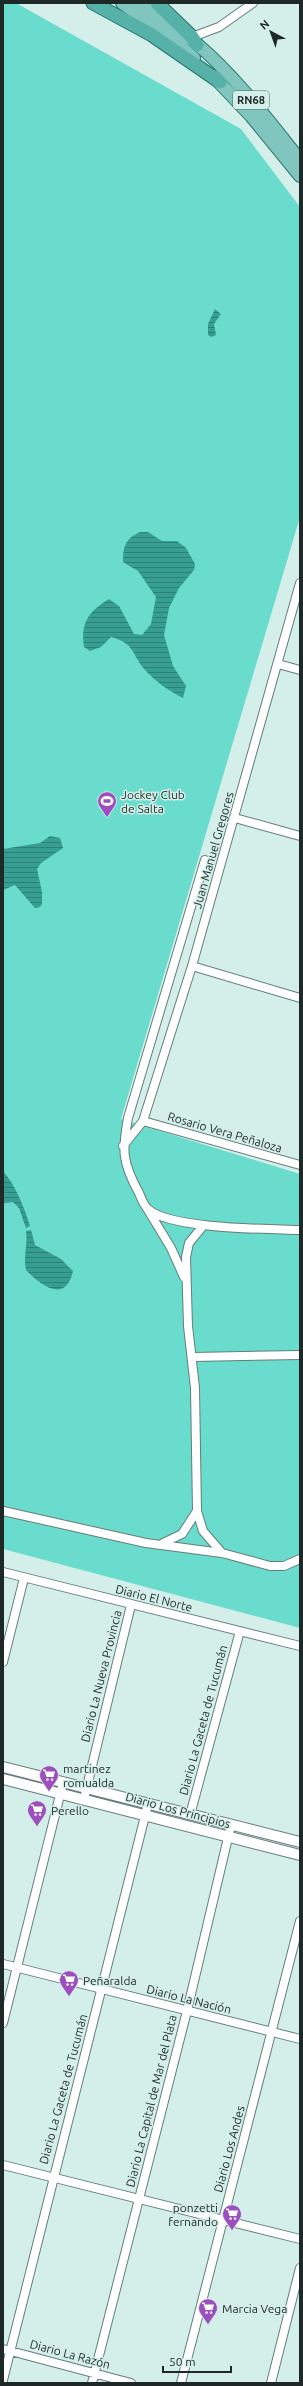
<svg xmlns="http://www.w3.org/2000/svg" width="303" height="2386" font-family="Ubuntu,sans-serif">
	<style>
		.green { fill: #69dccd }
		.water { fill: url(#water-rules) }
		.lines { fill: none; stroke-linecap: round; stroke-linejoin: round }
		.minor-casing { stroke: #657e7a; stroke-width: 10 }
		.tertiary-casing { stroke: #657e7a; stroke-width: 12 }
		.primary-casing { stroke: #27756d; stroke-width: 14 }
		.trunk-casing { stroke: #27756d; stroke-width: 15 }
		.minor { stroke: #fff; stroke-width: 8 }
		.tertiary { stroke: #fff; stroke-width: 10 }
		.primary { stroke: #80c5be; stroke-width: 12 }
		.trunk { stroke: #56b2a8; stroke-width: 13 }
		.labels { text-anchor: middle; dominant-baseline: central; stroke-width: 3; stroke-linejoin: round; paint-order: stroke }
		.shield { fill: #d4efea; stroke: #556462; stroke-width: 1 }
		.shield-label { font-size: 11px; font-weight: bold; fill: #1e2827 }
		.poi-label { font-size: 12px; fill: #1e2827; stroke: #d4efea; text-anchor: start }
		.street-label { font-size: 12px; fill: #1e2827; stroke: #d4efea }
	</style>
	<defs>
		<pattern id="water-rules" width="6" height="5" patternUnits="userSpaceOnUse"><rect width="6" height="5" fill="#369e92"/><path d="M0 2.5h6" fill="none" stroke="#2d8177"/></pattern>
	</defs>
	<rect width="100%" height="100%" fill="#d4efea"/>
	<!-- green -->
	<path class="green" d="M3,3H16L241,129L300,207V517L121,1119L300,1174V1628L3,1549Z"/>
	<!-- water -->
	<path class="water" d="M215,309L221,314L214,324L216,335L211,337L208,335V324Z
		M140,532H148L162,541H177L186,548L195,564L194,570L179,588L169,608L164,635L173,666L186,686L183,698C169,691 156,682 145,670C131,654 136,644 111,637L101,647L90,651L84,647C80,623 89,611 109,599L119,606L134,634L142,635L151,624L156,597L138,571L123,562C123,547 125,539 140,532Z
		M50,836L60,838L63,848L41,863L37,869L42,892V904L40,907L35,908L15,885L3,890V849L40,843Z
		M3,1171C16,1186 24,1207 30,1226L26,1228L19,1208L13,1202L3,1203Z
		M31,1230L35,1245L61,1259L73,1271C66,1304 41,1286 26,1270C23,1256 28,1245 26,1231Z"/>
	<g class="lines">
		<!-- minor casing -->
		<g class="minor-casing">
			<path id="minor" d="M192,37L219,27L253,3
				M278,664L300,670
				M235,818L300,836
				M205,860L128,1118C122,1151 122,1162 139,1193C141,1198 144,1206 148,1209C169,1229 269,1229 300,1230
				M192,966L300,998
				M143,1121L300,1165
				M123,1146L143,1121L192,966L300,583
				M148,1210L171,1248L184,1277
				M203,1226L189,1243L186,1257L188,1326L195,1388L197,1511L203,1531L222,1553
				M193,1357L300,1355
				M3,1511L146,1543L222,1553L270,1566H284L300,1559
				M163,1543L182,1534L197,1511
				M3,1572L300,1646
				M3,1662L24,1578
				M84,1799L131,1605
				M190,1815L240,1631
				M3,1964L300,2039
				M3,2023L63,1783
				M3,2165L300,2239
				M3,2349L131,2383
				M3,2380L148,1804
				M92,2383L187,2011L231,1825
				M181,2383L300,1921
				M271,2383L300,2268"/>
		</g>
		<!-- tertiary casing -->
		<g class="tertiary-casing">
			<path id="tertiary" d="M3,1767L300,1842
				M3,1779L300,1855"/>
		</g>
		<!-- primary casing -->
		<g class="primary-casing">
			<path id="primary" d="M122,3L166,34L194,58
				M140,3C159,16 179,30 197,44C236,77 268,120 300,160
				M213,76L251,116L300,176"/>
		</g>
		<!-- trunk casing -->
		<g class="trunk-casing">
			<path id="trunk" d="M93,3L152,35L220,82
				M157,3L192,37L197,45"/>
		</g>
		<!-- minor -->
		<use href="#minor" class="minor"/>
		<!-- tertiary -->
		<use href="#tertiary" class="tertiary"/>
		<!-- primary -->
		<use href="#primary" class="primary"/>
		<!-- trunk -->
		<use href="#trunk" class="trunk"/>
	</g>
	<!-- icons -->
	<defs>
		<g id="stadium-pin" transform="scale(1)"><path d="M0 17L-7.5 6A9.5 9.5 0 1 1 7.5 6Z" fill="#9e4ebe" stroke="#d4efea"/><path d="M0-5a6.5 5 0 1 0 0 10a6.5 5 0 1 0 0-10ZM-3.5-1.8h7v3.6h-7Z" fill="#fff"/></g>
		<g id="supermarket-pin" transform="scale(1)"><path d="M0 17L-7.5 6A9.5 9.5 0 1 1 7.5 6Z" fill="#9e4ebe" stroke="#d4efea"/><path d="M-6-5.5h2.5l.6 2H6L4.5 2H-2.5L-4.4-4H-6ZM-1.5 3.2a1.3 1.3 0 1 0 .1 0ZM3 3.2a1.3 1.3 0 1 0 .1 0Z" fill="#fff"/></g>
	</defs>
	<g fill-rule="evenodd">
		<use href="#stadium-pin" x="107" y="801"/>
		<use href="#supermarket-pin" x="49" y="1775"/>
		<use href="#supermarket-pin" x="37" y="1810"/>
		<use href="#supermarket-pin" x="69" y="1980"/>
		<use href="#supermarket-pin" x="232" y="2214"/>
		<use href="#supermarket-pin" x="208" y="2308"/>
	</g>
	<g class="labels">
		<!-- shield labels -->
		<rect class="shield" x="233" y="91" width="36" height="18" rx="3"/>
		<g class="shield-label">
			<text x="251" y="100">RN68</text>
		</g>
		<!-- poi labels -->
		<g class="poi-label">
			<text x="121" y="794">Jockey Club<tspan x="121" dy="14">de Salta</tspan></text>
			<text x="63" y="1768">martinez<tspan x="63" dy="14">romualda</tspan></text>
			<text x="51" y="1810">Perello</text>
			<text x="83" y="1980">Peñaralda</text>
			<text x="218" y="2207" text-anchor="end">ponzetti<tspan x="218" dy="14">fernando</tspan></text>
			<text x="222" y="2308">Marcia Vega</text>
		</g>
		<!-- street labels -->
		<g class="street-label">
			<text transform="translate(213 850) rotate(-74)">Juan Manuel Gregores</text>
			<text transform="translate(225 1132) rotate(16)">Rosario Vera Peñaloza</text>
			<text transform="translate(154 1598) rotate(14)">Diario El Norte</text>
			<text transform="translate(101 1676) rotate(-76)">Diario La Nueva Provincia</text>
			<text transform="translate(203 1720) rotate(-75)">Diario La Gaceta de Tucumán</text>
			<text transform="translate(178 1810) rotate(15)">Diario Los Principios</text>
			<text transform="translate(189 1999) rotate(14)">Diario La Nación</text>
			<text transform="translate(63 2089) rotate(-75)">Diario La Gaceta de Tucumán</text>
			<text transform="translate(151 2101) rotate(-76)">Diario La Capital de Mar del Plata</text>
			<text transform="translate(229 2149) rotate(-75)">Diario Los Andes</text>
			<text transform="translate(70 2354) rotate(15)">Diario La Razón</text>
		</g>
	</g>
	<!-- border -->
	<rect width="303" height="2386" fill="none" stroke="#1e2827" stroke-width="8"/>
	<!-- north arrow -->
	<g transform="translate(271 32) rotate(319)" stroke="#d4efea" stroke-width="3" paint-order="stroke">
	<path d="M0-3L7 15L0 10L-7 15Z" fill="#1e2827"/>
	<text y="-6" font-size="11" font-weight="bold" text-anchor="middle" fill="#1e2827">N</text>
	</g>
	<!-- scale -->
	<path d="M163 2366v6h68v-6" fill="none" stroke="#1e2827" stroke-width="2"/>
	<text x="169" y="2366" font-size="12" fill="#1e2827" stroke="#d4efea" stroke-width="3" paint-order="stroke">50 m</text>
</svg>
